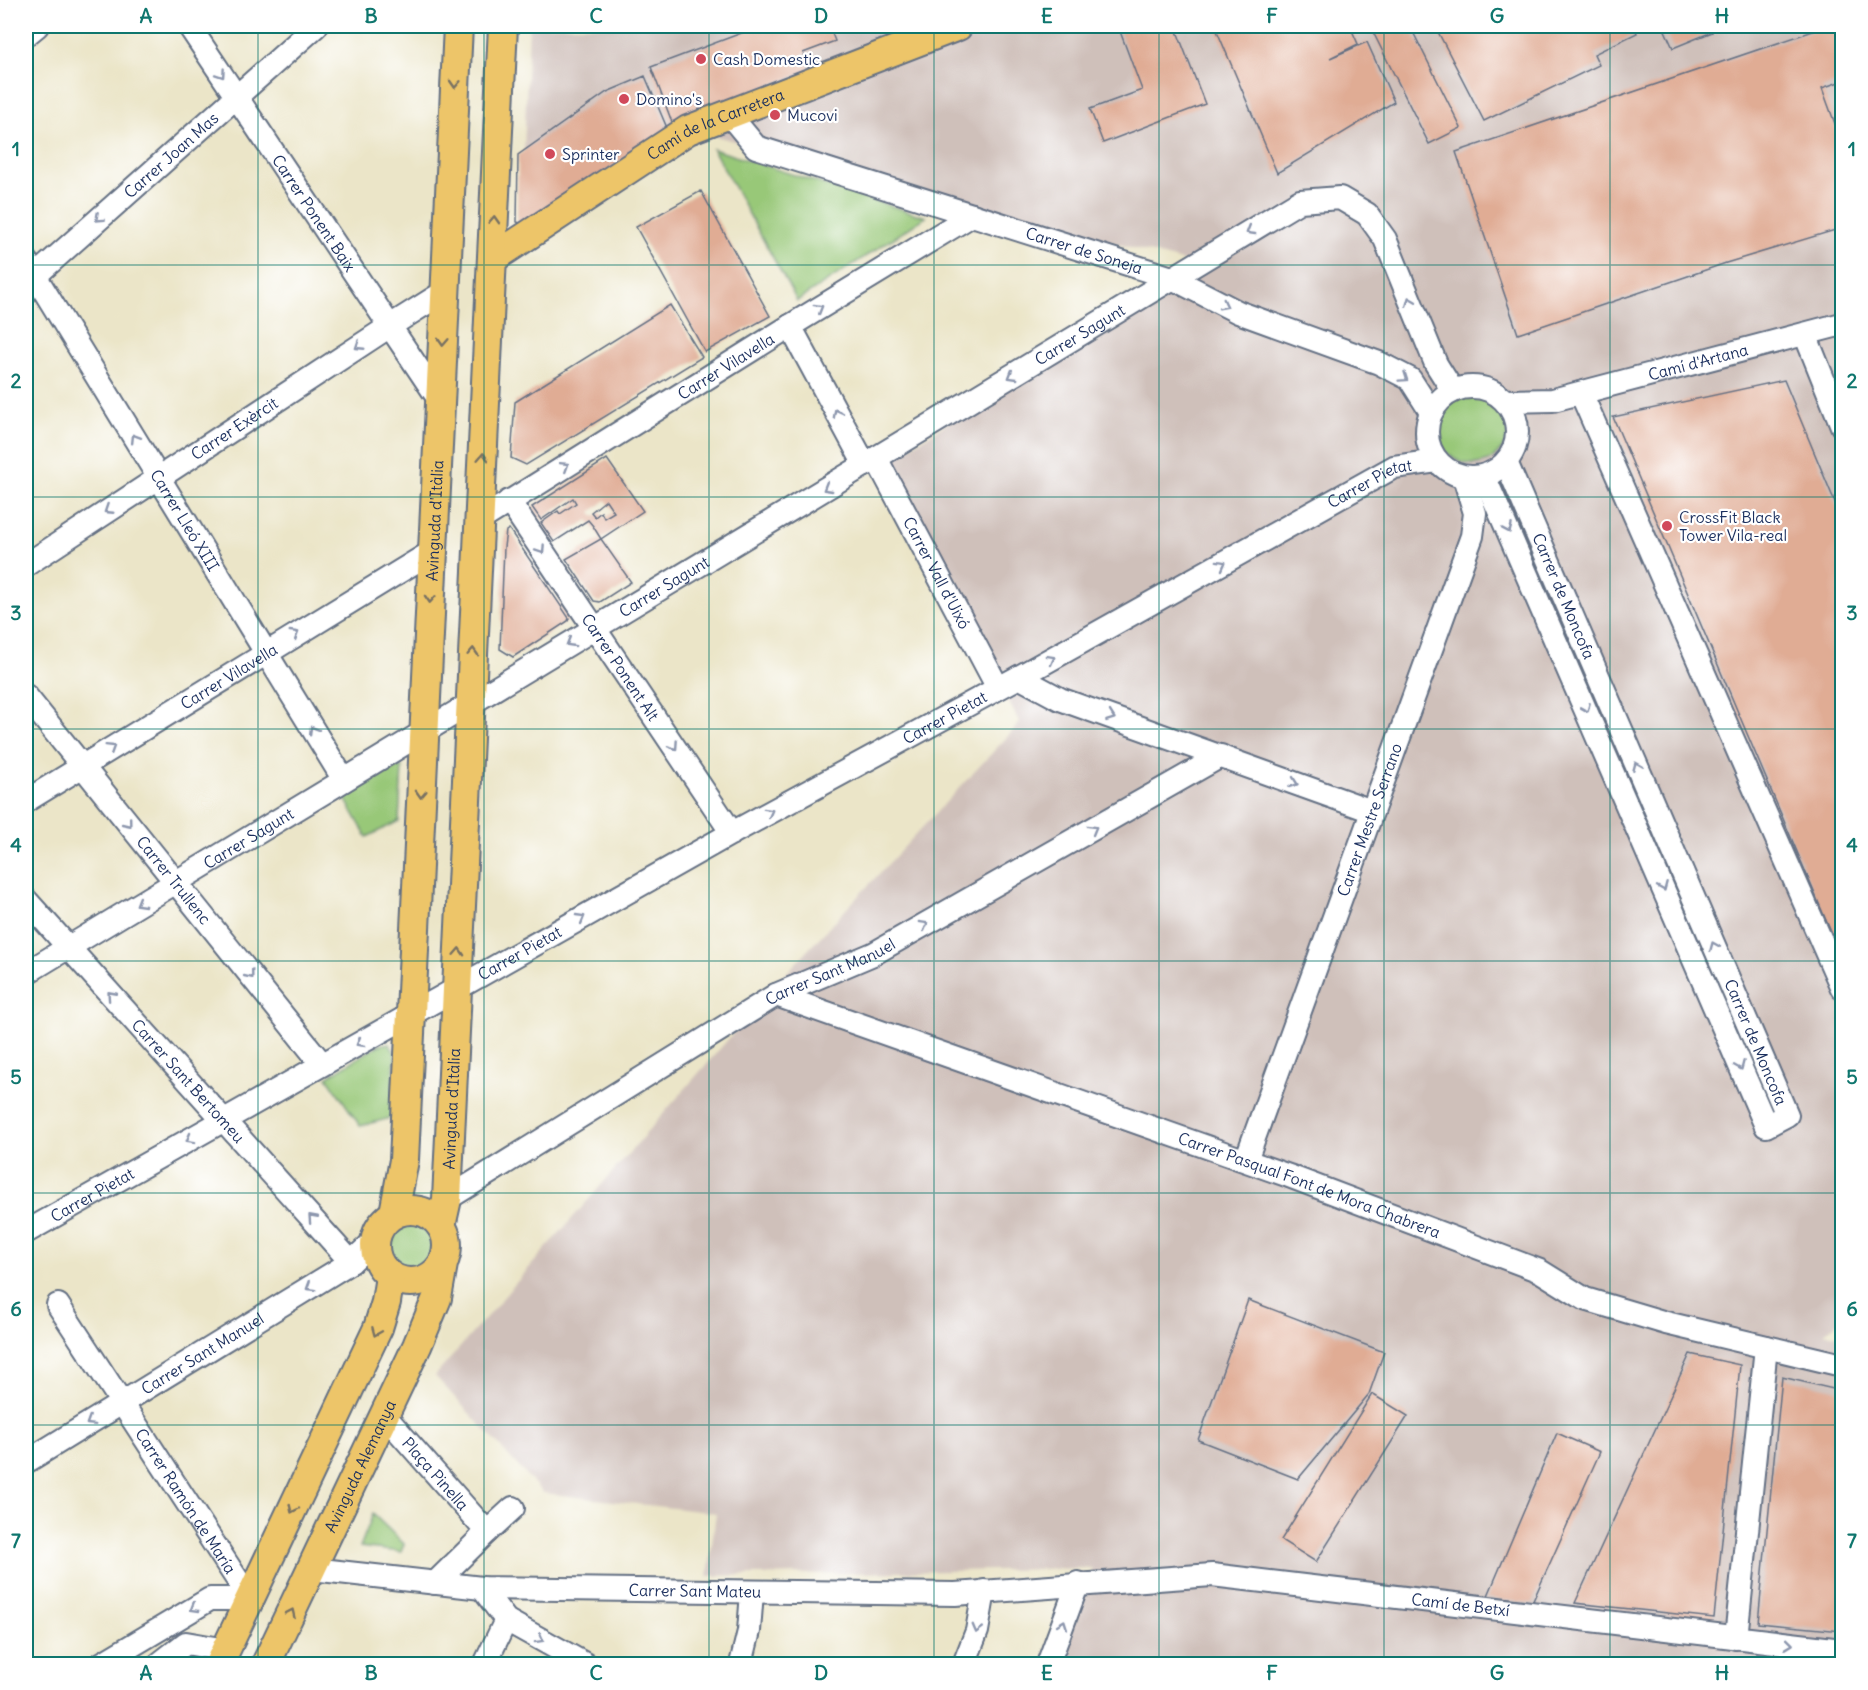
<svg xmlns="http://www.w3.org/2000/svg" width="1868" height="1690" font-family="Delius,sans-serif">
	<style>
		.industrial { fill: #cfc0ba }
		.green { fill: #98c878; stroke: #5a7c6b; stroke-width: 1.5 }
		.building { fill: #e0ac94; fill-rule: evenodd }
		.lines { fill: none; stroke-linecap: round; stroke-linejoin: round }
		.minor-casing { stroke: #646f83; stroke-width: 26 }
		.major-casing { stroke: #646f83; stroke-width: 32 }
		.minor { stroke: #fff; stroke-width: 22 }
		.major { stroke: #edc569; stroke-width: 28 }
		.oneway { stroke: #8d97ae }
		.oneway2 { stroke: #797263 }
		.grid { fill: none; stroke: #0f766e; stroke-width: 1.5; stroke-opacity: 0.55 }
		.poi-dot { fill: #d1495b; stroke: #fff; stroke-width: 2 }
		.labels { text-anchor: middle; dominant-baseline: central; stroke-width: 4.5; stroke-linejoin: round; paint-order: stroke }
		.poi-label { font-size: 16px; fill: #1b2f5e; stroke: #fff; text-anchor: start }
		.street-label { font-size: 16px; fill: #1b2f5e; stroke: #fff }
		.neatline { fill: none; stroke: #0f766e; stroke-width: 2 }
		.grid-label { font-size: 20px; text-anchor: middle; font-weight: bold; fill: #0f766e }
	</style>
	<rect width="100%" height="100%" fill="#fff"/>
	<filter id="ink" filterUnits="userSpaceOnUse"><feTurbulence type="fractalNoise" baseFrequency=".0167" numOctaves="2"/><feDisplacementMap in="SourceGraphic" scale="12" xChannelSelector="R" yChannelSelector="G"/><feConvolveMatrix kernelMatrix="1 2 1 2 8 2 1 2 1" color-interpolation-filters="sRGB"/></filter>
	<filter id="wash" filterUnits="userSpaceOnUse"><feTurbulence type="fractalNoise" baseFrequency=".008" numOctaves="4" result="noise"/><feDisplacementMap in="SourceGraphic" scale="24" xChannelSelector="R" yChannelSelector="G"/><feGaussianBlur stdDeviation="1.35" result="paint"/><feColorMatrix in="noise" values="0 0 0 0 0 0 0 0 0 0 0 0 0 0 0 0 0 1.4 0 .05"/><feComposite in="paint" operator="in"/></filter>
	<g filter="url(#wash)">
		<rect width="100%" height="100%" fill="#ebe5c8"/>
		<!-- industrial -->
		<path class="industrial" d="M529,26H1842V1320L1824,1332L1842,1337V1664H1057L1093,1568L708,1576L716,1513L543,1493L435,1376L778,982L1020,723L881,466L1193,264L682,127L521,225Z"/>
		<!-- green -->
		<path class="green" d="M713,149L926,217L797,301Z
			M1438 429a35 35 0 1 1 70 0a35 35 0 1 1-70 0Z
			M398,766L402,767L399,821L367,837L344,797Z
			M389,1043L395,1053L391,1118L360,1126L327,1077L379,1045Z
			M389 1247a22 22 0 1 1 44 0a22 22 0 1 1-44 0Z
			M373,1514L404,1544L401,1552L360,1547Z"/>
		<g id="blocks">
			<!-- building -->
			<path class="building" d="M760,26H829L835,41L803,53L810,70L672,122L651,67Z
				M1118,26H1175L1205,104L1103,143L1090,109L1142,90Z
				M1215,26H1350L1358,44L1330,58L1367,42L1394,102L1277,173Z
				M1370,26H1410L1461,128L1429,144Z
				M1435,26H1633L1637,33L1594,54L1599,65L1484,121Z
				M1663,26H1709L1712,32L1673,48Z
				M1828,26H1842V81L1822,88L1842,143V228L1726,263L1518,334L1456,152Z
				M645,76L667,128L530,226L517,222L518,155L607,92Z
				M701,191L770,316L705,352L636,227Z
				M670,305L702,357L526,465L511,458L515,402Z
				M1784,380L1842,519V958L1613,417Z
				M607,459L643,511L601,539L631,582L600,602L594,601L566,559L601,539L593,526L588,520L554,542L541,523L558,511L560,514L576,503L573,498L541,520L532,507ZM606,500L614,512L604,518L601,512L595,517L591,512Z
				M509,529L569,618L568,621L513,657L500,649L504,547L506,531Z
				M1248,1300L1384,1352L1369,1394L1298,1479L1198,1440Z
				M1690,1354L1740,1365L1714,1618L1575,1603Z
				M1782,1377L1842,1391V1631L1758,1623Z
				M1372,1394L1408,1416L1316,1562L1281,1540Z
				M1557,1433L1600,1452L1532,1603L1487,1598Z"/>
		</g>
	</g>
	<g filter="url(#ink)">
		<use href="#blocks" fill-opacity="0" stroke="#646f83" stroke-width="1.5"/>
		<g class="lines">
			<!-- minor casing -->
			<g class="minor-casing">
				<g id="minor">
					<path id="s1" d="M189,26L440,401"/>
					<path d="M26,35L37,26"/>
					<path id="s2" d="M728,113L756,147L1172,278L1238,312L1379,363L1410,379L1431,412"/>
					<path id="s3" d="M26,261L344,780"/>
					<path id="s4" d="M26,284L316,26"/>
					<path d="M790,326L865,465"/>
					<path d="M1805,334L1842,426"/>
					<circle cx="1472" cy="432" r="45"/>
					<path d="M1581,393L1842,988"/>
					<path id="s5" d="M1505,401L1553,400L1842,324"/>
					<path id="s6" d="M876,458L998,688"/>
					<path d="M1484,476L1766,1126L1787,1115L1506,462"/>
					<path id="s7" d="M509,501L732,833"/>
					<path id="s8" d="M480,520L790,326L972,215"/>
					<path id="s9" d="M26,565L390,326L444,292"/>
					<path d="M1019,677L1060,699L1372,811"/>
					<path id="s10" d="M26,696L322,1064"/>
					<path id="s11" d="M26,801L433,551"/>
					<path id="s12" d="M26,900L351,1262"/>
					<path id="s13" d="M26,973L1300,201L1340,198L1367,214L1385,239L1436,364L1453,391"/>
					<path id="s14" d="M776,995L1289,1176L1540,1271L1585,1299L1666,1323L1842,1365"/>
					<path id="s15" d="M1246,1160L1472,536L1475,513L1464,477"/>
					<path id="s16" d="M447,1199L776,995L873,954L1221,756"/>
					<path id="s17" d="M26,1232L732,833L1019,677L1394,467L1437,461"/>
					<path id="s18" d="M58,1305L250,1599"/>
					<path id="s19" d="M384,1415L487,1532L435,1583"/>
					<path id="s20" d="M26,1462L351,1262L374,1241"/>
					<path d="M487,1532L513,1508"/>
					<path id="s21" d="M312,1569L482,1588L955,1594L1212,1575L1842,1650"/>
					<path d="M482,1588L506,1620L585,1664"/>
					<path d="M1736,1638L1766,1347"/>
					<path d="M101,1664L210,1599H250"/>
					<path d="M159,1664L186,1643L226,1650"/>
					<path d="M485,1664L506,1620"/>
					<path d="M741,1664L749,1631L752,1592"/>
					<path d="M964,1664L977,1631L984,1591"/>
					<path d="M1048,1664L1078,1583"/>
				</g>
			</g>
			<!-- major casing -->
			<g class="major-casing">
				<g id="major">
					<path id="s22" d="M492,259L688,130L958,26"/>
					<circle cx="411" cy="1246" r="36"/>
					<path id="s23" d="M394,1213L404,1160L458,26"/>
					<path id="s24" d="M441,1226L447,1199L503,26"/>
					<path d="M219,1664L378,1328L386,1302L390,1276"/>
					<path id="s25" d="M266,1664L417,1346L437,1298L443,1264"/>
				</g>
			</g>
			<!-- minor -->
			<use href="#minor" class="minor"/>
			<!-- major -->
			<use href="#major" class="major"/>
		</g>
		<!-- one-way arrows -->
		<defs><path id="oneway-chevron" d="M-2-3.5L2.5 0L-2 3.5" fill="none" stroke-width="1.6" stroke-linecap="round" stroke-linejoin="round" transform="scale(1.5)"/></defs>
		<g class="oneway">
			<use href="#oneway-chevron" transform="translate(221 74) rotate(56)"/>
			<use href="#oneway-chevron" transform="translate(99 218) rotate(138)"/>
			<use href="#oneway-chevron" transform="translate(1250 231) rotate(149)"/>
			<use href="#oneway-chevron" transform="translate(1410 301) rotate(-112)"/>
			<use href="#oneway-chevron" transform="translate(1224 305) rotate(27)"/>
			<use href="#oneway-chevron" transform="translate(819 308) rotate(-31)"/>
			<use href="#oneway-chevron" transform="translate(359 346) rotate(147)"/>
			<use href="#oneway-chevron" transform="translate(1012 376) rotate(149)"/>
			<use href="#oneway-chevron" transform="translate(1404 378) rotate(34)"/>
			<use href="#oneway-chevron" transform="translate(837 413) rotate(-118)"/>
			<use href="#oneway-chevron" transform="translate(135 438) rotate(-122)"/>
			<use href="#oneway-chevron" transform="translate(565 466) rotate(-32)"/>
			<use href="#oneway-chevron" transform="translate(827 488) rotate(149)"/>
			<use href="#oneway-chevron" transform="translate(108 510) rotate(147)"/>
			<use href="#oneway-chevron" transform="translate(1508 529) rotate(66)"/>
			<use href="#oneway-chevron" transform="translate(541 550) rotate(56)"/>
			<use href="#oneway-chevron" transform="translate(1222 564) rotate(-29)"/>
			<use href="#oneway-chevron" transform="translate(295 634) rotate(-31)"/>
			<use href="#oneway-chevron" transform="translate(570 643) rotate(149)"/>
			<use href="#oneway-chevron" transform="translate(1051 659) rotate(-29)"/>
			<use href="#oneway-chevron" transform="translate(1586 708) rotate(67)"/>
			<use href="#oneway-chevron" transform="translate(1111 717) rotate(20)"/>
			<use href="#oneway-chevron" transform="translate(313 730) rotate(-122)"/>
			<use href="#oneway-chevron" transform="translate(674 746) rotate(56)"/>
			<use href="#oneway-chevron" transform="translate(111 748) rotate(-32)"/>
			<use href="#oneway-chevron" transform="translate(1637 766) rotate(-113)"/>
			<use href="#oneway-chevron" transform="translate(1294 783) rotate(20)"/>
			<use href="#oneway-chevron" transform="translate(769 812) rotate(-29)"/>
			<use href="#oneway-chevron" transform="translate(128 823) rotate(51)"/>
			<use href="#oneway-chevron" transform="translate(1093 829) rotate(-30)"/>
			<use href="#oneway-chevron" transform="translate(1663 887) rotate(67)"/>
			<use href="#oneway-chevron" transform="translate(140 903) rotate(149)"/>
			<use href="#oneway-chevron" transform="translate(581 918) rotate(-30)"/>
			<use href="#oneway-chevron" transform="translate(924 925) rotate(-29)"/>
			<use href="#oneway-chevron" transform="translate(1714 946) rotate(-113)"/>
			<use href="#oneway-chevron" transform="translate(250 975) rotate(51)"/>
			<use href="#oneway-chevron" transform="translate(111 995) rotate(-132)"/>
			<use href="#oneway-chevron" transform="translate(360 1043) rotate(150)"/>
			<use href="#oneway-chevron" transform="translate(1740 1066) rotate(67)"/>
			<use href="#oneway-chevron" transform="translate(190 1139) rotate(151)"/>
			<use href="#oneway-chevron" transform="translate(312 1218) rotate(-132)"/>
			<use href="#oneway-chevron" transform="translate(310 1287) rotate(148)"/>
			<use href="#oneway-chevron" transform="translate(90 1422) rotate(148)"/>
			<use href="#oneway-chevron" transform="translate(194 1608) rotate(149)"/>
			<use href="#oneway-chevron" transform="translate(1063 1624) rotate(-70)"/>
			<use href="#oneway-chevron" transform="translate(977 1629) rotate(105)"/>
			<use href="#oneway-chevron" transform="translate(540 1639) rotate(29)"/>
			<use href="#oneway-chevron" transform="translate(1789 1644) rotate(7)"/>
		</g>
		<g class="oneway2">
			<use href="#oneway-chevron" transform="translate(455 84) rotate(93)"/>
			<use href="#oneway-chevron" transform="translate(494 220) rotate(-87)"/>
			<use href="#oneway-chevron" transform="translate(443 342) rotate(93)"/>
			<use href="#oneway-chevron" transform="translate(483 457) rotate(-87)"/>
			<use href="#oneway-chevron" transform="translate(430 599) rotate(93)"/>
			<use href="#oneway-chevron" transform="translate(473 652) rotate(-87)"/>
			<use href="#oneway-chevron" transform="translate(421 794) rotate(93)"/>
			<use href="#oneway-chevron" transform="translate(459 952) rotate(-87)"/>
			<use href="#oneway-chevron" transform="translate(376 1332) rotate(113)"/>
			<use href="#oneway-chevron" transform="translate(293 1509) rotate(115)"/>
			<use href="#oneway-chevron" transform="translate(291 1613) rotate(-65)"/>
		</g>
	</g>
	<!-- grid -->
	<path class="grid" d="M258,26V1664M484,26V1664M709,26V1664M934,26V1664M1159,26V1664M1384,26V1664M1610,26V1664M26,265H1842M26,497H1842M26,729H1842M26,961H1842M26,1193H1842M26,1425H1842"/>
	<!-- markers -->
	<g class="poi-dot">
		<circle cx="701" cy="59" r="6"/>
		<circle cx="624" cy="99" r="6"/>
		<circle cx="775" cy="115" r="6"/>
		<circle cx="550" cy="154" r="6"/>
		<circle cx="1667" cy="526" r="6"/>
	</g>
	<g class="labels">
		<!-- poi labels -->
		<g class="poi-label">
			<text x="713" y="59">Cash Domestic</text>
			<text x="636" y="99">Domino's</text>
			<text x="787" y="115">Mucovi</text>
			<text x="562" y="154">Sprinter</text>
			<text x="1679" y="517">CrossFit Black<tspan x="1679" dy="18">Tower Vila-real</tspan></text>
		</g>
		<!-- street labels -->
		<g class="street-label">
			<text stroke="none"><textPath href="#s22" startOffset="262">Camí de la Carretera</textPath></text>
			<text stroke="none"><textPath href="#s4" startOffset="194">Carrer Joan Mas</textPath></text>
			<text stroke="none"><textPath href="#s1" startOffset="225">Carrer Ponent Baix</textPath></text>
			<text stroke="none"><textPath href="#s2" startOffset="388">Carrer de Soneja</textPath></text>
			<text stroke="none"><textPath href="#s13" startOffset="1232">Carrer Sagunt</textPath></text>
			<text stroke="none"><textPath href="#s5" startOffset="198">Camí d'Artana</textPath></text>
			<text stroke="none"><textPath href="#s8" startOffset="290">Carrer Vilavella</textPath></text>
			<text stroke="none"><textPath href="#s9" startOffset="249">Carrer Exèrcit</textPath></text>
			<text stroke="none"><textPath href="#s17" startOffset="1539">Carrer Pietat</textPath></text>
			<text stroke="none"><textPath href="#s23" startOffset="694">Avinguda d'Itàlia</textPath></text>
			<text stroke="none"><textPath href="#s3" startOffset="304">Carrer Lleó XIII</textPath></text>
			<text stroke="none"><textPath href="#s6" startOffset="130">Carrer Vall d'Uixó</textPath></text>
			<text stroke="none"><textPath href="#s13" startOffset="746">Carrer Sagunt</textPath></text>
			<text transform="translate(1564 596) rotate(67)">Carrer de Moncofa</text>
			<text stroke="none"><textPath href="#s7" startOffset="200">Carrer Ponent Alt</textPath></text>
			<text stroke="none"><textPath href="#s11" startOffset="238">Carrer Vilavella</textPath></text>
			<text stroke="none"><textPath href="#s17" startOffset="1053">Carrer Pietat</textPath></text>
			<text stroke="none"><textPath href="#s15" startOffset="362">Carrer Mestre Serrano</textPath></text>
			<text stroke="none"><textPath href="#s13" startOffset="260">Carrer Sagunt</textPath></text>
			<text stroke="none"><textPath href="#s10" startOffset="236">Carrer Trullenc</textPath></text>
			<text stroke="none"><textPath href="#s17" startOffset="567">Carrer Pietat</textPath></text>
			<text stroke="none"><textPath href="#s16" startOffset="446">Carrer Sant Manuel</textPath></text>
			<text transform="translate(1756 1042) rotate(67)">Carrer de Moncofa</text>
			<text stroke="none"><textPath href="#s12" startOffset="243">Carrer Sant Bertomeu</textPath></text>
			<text stroke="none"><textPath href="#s24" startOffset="118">Avinguda d'Itàlia</textPath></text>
			<text stroke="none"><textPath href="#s14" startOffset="566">Carrer Pasqual Font de Mora Chabrera</textPath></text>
			<text stroke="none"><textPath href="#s17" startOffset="76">Carrer Pietat</textPath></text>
			<text stroke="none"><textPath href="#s20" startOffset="207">Carrer Sant Manuel</textPath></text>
			<text stroke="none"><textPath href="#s25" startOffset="219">Avinguda Alemanya</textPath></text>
			<text stroke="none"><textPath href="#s19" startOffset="78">Plaça Pinella</textPath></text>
			<text stroke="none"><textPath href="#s18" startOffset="234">Carrer Ramón de María</textPath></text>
			<text stroke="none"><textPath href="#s21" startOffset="384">Carrer Sant Mateu</textPath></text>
			<text stroke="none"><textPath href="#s21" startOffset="1152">Camí de Betxí</textPath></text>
		</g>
	</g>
	<!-- margin -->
	<rect width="1868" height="1690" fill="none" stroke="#fff" stroke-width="66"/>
	<rect x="33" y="33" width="1802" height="1624" class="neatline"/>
	<g class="grid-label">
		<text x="146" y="23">A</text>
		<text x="371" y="23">B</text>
		<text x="596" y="23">C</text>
		<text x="821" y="23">D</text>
		<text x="1047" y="23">E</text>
		<text x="1272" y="23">F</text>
		<text x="1497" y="23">G</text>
		<text x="1722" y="23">H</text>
		<text x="16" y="156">1</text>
		<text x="1852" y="156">1</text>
		<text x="16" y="388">2</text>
		<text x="1852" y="388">2</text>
		<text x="16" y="620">3</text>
		<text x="1852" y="620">3</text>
		<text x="16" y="852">4</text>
		<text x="1852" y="852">4</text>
		<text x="16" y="1084">5</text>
		<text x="1852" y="1084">5</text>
		<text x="16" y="1316">6</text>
		<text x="1852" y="1316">6</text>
		<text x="16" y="1548">7</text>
		<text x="1852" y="1548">7</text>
		<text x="146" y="1680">A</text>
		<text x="371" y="1680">B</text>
		<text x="596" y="1680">C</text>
		<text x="821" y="1680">D</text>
		<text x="1047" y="1680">E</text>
		<text x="1272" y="1680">F</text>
		<text x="1497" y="1680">G</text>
		<text x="1722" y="1680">H</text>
	</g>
</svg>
